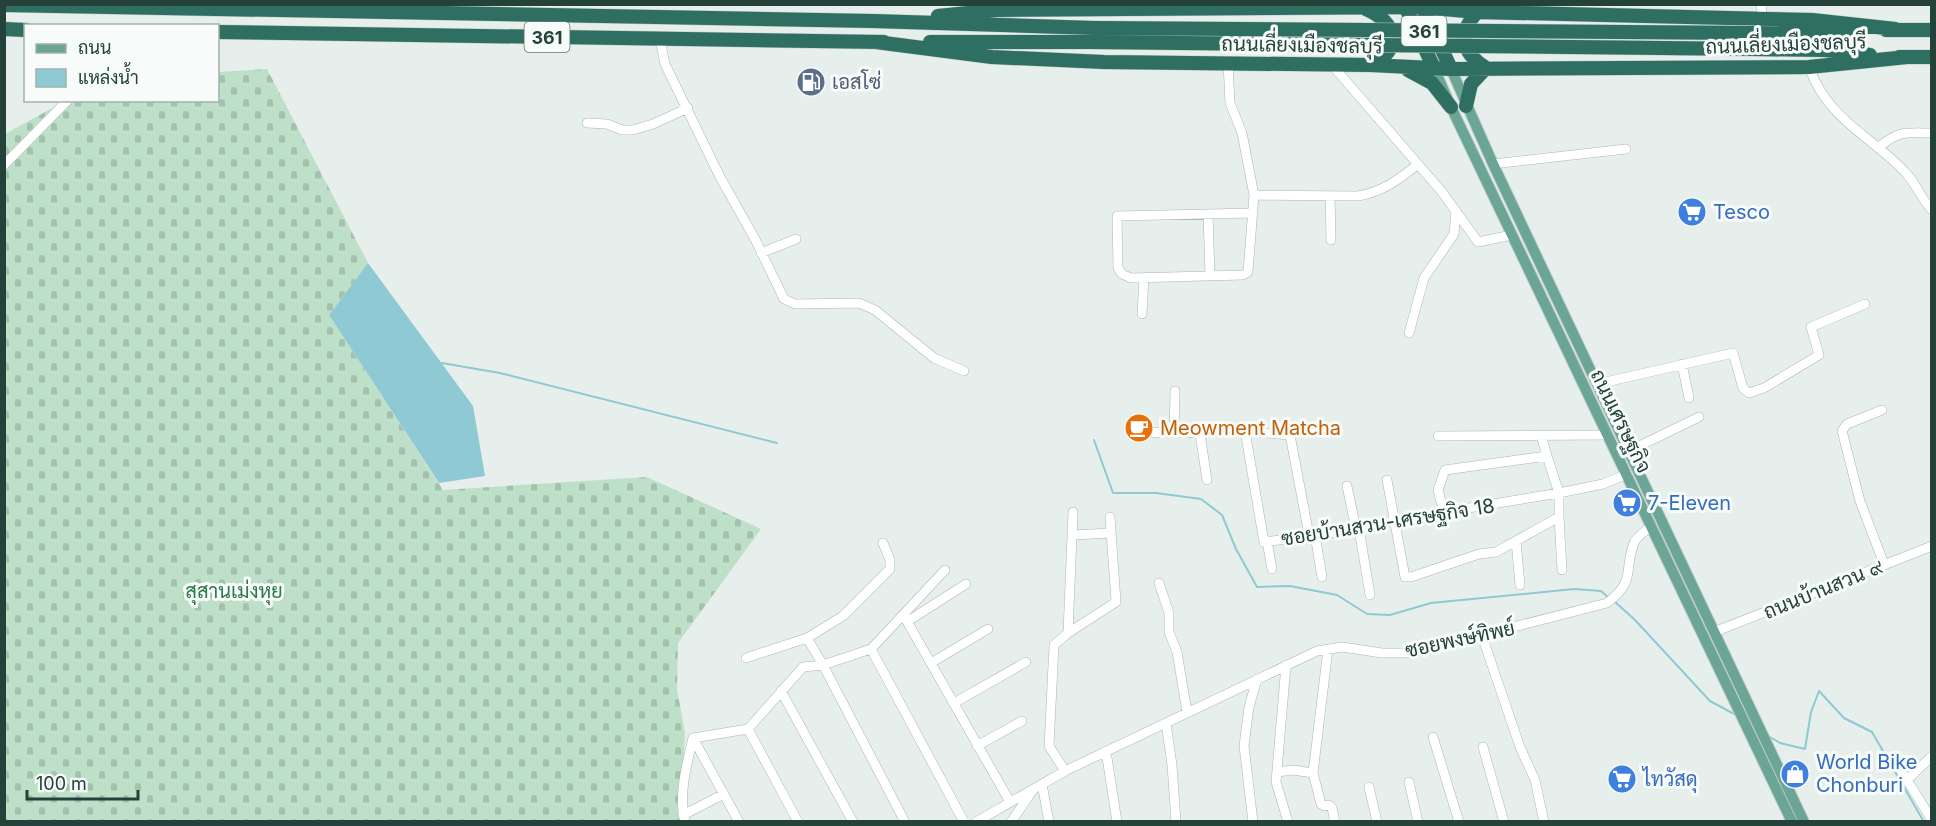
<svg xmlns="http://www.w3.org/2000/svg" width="1936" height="826" font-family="Inter,Sarabun,sans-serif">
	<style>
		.cemetery { fill: url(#cemetery-stones) }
		.water { fill: #8ec9d4 }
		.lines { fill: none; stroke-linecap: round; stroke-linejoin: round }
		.stream { stroke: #8ec9d4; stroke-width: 2 }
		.minor-casing { stroke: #a8b8b2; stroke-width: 10 }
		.major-casing { stroke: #c2cac8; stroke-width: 12 }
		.highway-casing { stroke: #c2cac8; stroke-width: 15 }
		.minor { stroke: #fff; stroke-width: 9 }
		.major { stroke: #6aa596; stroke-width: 10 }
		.highway { stroke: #2f6f62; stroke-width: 14 }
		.highway-bridge-casing { stroke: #c2cac8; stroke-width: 15; stroke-linecap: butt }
		.highway-bridge { stroke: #2f6f62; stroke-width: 14 }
		.labels { text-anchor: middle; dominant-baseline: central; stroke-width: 6; stroke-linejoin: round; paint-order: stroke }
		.shield { fill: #f7fbf9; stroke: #637a73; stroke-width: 1.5 }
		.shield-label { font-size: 18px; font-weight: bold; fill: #24423a }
		.street-label { font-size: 20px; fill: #24423a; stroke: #f7fbf9 }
		.service-label { font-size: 20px; fill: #4e5e75; stroke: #f7fbf9; text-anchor: start }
		.shop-label { font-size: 20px; fill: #366cbe; stroke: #f7fbf9; text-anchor: start }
		.food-label { font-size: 20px; fill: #c56008; stroke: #f7fbf9; text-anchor: start }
		.park-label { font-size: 20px; fill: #2d7a4b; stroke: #f7fbf9 }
	</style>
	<defs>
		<pattern id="cemetery-stones" width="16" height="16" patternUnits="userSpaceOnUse" patternTransform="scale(1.5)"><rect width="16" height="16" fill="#bfe0c8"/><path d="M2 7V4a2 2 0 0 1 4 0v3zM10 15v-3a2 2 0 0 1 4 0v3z" fill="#a4c1ad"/></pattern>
	</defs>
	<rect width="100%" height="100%" fill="#e6efeb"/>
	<!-- cemetery -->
	<path class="cemetery" d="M267,69L368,263L329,315L443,490L647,477L761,529L678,643L677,689L685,733L680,821L5,822V134L65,101L218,100V72Z"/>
	<!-- water -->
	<path class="water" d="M368,263L473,406L485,476L439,483L329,315Z"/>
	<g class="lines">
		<!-- stream -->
		<path class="stream" d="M442,363L500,373L777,443
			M1094,440L1113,493H1156L1201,499L1222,515L1236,549L1257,587L1290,586L1337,595L1367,614L1390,615L1431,603L1574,589L1601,591L1609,598
			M1614,601L1635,620L1710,701L1736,715
			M1768,736L1780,743L1805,749L1811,712L1819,691L1844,718L1872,732L1924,822"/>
		<!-- minor casing -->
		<g class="minor-casing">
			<path id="minor" d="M1761,4L1763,19
				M660,39L665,64L720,177L755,239L784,299L795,304L859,303L875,310L934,358L964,371
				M1228,63L1230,103L1242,133L1254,195L1248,272L1243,275L1131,278L1122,274L1118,268L1117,216L1253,213
				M1332,65L1442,192L1478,242L1512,235
				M1809,67C1828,120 1870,135 1905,172C1916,183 1921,199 1932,210
				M587,123L607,124L622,130H633L653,124L688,108
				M1878,148C1898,130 1906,133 1932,133
				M1493,164L1626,149
				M4,165L68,100
				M1254,195L1358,196C1382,192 1398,180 1417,165
				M1330,196L1331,240
				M1208,214L1210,275
				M761,253L796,239
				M1142,314L1144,278
				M1409,333L1424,278L1454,234L1456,211
				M1682,364L1689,398
				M1597,384L1733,353L1743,388L1749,393L1764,388L1819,355L1811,327L1865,304
				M1175,391L1174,433L1245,431L1264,542L1359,529L1396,520L1559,493L1603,484L1627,474
				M1882,410L1847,424L1842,431L1860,501L1884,564
				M1245,431L1290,435L1309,535
				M1141,432L1174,433
				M1200,434L1207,480
				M1541,435L1547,456
				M1438,436L1608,435
				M1629,451L1699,417
				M1387,480L1405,577H1411L1479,554L1496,552L1559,517V493L1547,456L1445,470L1438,490L1444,513
				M1347,486L1356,529
				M1559,517L1562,570
				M1359,529L1370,595
				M1073,535L1111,533
				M1315,535L1322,577
				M1267,541L1272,569
				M1516,541L1520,585
				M1159,583L1169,613V632L1177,652L1187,712
				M904,616L1010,802
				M908,621L966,584
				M1714,632L1932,546
				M1068,633L1073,512
				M1482,636L1520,747L1535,780L1544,822
				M807,638L823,665L905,822
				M871,649L964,822
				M1328,649L1313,773L1321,804L1324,806L1329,805L1332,808L1335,822
				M746,658L807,638L843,616L890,569V560L883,543
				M931,663L988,629
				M1286,665L1276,782L1288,822
				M781,691L853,822
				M954,703L1026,662
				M1166,723L1172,765L1176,822
				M748,729L798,822
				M1433,737L1459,822
				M693,738L748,729L803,667L823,665L871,649L945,570
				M693,738L739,822
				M977,746L1022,721
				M1483,747L1504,822
				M1106,751L1117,822
				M1895,761L1932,820
				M1065,771L1049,746L1054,645L1068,633L1116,602L1110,517
				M1277,772L1293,770L1313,773
				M1907,780L1932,756
				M1409,782L1418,822
				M1042,784L1049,822
				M1369,787L1377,822
				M683,815L724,794
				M685,822C678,796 687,763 693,738
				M976,822L1065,771L1317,651L1342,647L1382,653H1412L1607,603C1637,580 1623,572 1634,543C1636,537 1646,531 1651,526
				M1011,822L1033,790
				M1253,822L1244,746L1249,707L1257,679"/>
		</g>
		<!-- major casing -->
		<g class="major-casing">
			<path id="major" d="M1434,68L1451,107L1792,822
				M1451,69L1493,164L1804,822"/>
		</g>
		<!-- highway casing -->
		<g class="highway-casing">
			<path id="highway" d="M1404,4L1434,68
				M1421,4L1451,69
				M4,5L873,21L1095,28
				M1366,9C1397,22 1403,50 1371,65
				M1473,11L1477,12C1457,34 1462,53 1486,68
				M938,16L998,10L1422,7L1477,12L1812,20L1895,29
				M4,29L26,30
				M1886,30H1932
				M218,32L884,42
				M1754,33L1821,34L1860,32
				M876,42L992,57L1104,62L1371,65L1451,69L1809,67L1907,57
				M930,42H1093
				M1753,49L1825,50L1870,55
				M1899,57H1932
				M1408,70L1432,83L1451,107
				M1466,106L1471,84L1486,68"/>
		</g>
		<!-- minor -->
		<use href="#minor" class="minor"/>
		<!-- major -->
		<use href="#major" class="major"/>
		<!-- highway -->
		<use href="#highway" class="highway"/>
		<!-- highway-bridge casing -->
		<g class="highway-bridge-casing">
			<path id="highway-bridge" d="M1095,28L1754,33
				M1093,42L1753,49"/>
		</g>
		<!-- highway-bridge -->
		<use href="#highway-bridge" class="highway-bridge"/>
	</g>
	<!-- icons -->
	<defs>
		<g id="fuel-disc" transform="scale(1.5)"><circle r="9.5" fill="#5c6f8a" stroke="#f7fbf9"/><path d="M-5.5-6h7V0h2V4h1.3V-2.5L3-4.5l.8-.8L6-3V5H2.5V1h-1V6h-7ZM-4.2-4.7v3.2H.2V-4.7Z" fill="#fff"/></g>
		<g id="supermarket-disc" transform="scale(1.5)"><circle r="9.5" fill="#3f7fe0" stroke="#f7fbf9"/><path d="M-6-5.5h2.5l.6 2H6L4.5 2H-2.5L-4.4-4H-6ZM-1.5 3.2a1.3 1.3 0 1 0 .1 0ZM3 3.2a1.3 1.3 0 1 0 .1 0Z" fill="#fff"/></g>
		<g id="cafe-disc" transform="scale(1.5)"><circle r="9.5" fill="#e8710a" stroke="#f7fbf9"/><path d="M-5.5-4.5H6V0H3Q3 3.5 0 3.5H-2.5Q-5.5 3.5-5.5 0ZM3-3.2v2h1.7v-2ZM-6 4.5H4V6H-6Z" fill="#fff"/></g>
		<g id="shop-disc" transform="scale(1.5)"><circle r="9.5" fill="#3f7fe0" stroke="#f7fbf9"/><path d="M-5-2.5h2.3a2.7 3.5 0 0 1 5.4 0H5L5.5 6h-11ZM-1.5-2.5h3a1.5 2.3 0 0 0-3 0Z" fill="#fff"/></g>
	</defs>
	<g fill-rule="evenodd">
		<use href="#fuel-disc" x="811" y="82"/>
		<use href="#supermarket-disc" x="1692" y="212"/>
		<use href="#cafe-disc" x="1139" y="428"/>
		<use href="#supermarket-disc" x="1627" y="503"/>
		<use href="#shop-disc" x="1795" y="774"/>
		<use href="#supermarket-disc" x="1622" y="779"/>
	</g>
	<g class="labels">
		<!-- shield labels -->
		<g class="shield">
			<rect x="1401.5" y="16" width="45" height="30" rx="4.5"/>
			<rect x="524.5" y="22" width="45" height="30" rx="4.5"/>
		</g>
		<g class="shield-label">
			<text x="1424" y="31">361</text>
			<text x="547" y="37">361</text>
		</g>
		<!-- street labels -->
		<g class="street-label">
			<text transform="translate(1786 44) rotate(-2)">ถนนเลี่ยงเมืองชลบุรี</text>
			<text transform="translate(1302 45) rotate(1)">ถนนเลี่ยงเมืองชลบุรี</text>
			<text transform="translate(1621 421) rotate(64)">ถนนเศรษฐกิจ</text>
			<text transform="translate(1388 522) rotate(-9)">ซอยบ้านสวน-เศรษฐกิจ 18</text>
			<text transform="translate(1823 589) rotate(-22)">ถนนบ้านสวน ๙</text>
			<text transform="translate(1460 639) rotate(-12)">ซอยพงษ์ทิพย์</text>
		</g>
		<!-- service labels -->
		<g class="service-label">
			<text x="832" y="82">เอสโซ่</text>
		</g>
		<!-- shop labels -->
		<g class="shop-label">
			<text x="1713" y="212">Tesco</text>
			<text x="1648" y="503">7-Eleven</text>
			<text x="1816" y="762">World Bike<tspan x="1816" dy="23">Chonburi</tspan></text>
			<text x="1643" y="779">ไทวัสดุ</text>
		</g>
		<!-- food labels -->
		<g class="food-label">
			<text x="1160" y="428">Meowment Matcha</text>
		</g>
		<!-- park labels -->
		<g class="park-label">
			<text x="234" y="591">สุสานเม่งหุย</text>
		</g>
	</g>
	<!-- border -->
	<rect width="1936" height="826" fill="none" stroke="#24423a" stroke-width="12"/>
	<!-- legend -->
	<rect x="24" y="24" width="195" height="78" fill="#f7fbf9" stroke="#a3b1ad" stroke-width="1.5"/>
	<rect x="36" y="44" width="30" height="9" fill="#6aa596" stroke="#a3b1ad" stroke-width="1.5"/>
	<text x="78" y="54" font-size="18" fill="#24423a">ถนน</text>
	<rect x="36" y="69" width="30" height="18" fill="#8ec9d4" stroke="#a3b1ad" stroke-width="1.5"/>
	<text x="78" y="84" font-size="18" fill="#24423a">แหล่งน้ำ</text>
	<!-- scale -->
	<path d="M27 790v9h111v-9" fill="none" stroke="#24423a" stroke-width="3"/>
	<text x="36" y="790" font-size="18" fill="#24423a" stroke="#f7fbf9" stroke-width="4.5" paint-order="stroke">100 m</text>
</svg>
